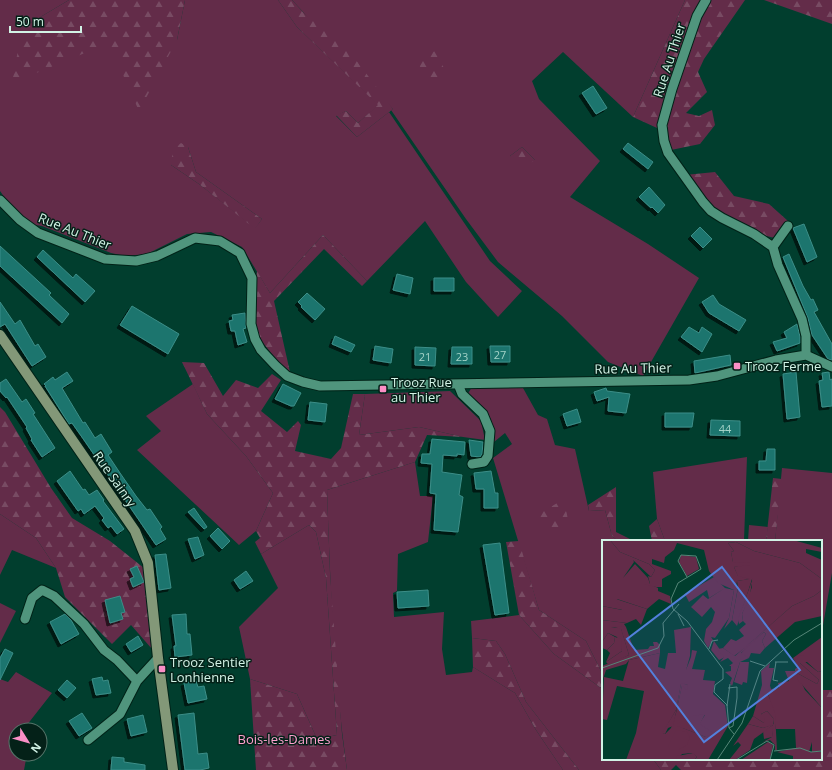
<svg xmlns="http://www.w3.org/2000/svg" width="832" height="770" font-family="'Open Sans',sans-serif">
	<style>
		.grass { fill: #632c49; fill-rule: evenodd }
		.forest { fill: url(#forest-firs) }
		.building { fill: #1c746e; stroke: #3c8e88; filter: url(#shadow) }
		.lines { fill: none; stroke-linecap: round; stroke-linejoin: round }
		.street-casing { stroke: #002217; stroke-width: 11 }
		.secondary-casing { stroke: #002217; stroke-width: 12 }
		.street { stroke: #50957d; stroke-width: 9 }
		.secondary { stroke: #839878; stroke-width: 10 }
		.poi-dot { fill: #fa8fc6; stroke: #042118; stroke-width: 1.5 }
		.labels { text-anchor: middle; dominant-baseline: central; stroke-width: 3; stroke-linejoin: round; paint-order: stroke }
		.number-label { font-size: 11px; fill: #a4d3c8 }
		.street-label { font-size: 13px; fill: #d2f3e6; stroke: #042118 }
		.poi-label { font-size: 13px; fill: #d2f3e6; stroke: #042118; text-anchor: start }
		.park-label { font-size: 13px; fill: #fda0ce; stroke: #042118 }
		.inset-road { fill: none; stroke: #558678; stroke-width: 1 }
		.view { fill: #5380dc; fill-opacity: 0.15; stroke: #5380dc; stroke-width: 2 }
		.inset-edge { fill: none; stroke: #d2f3e6; stroke-width: 2 }
	</style>
	<defs>
		<pattern id="forest-firs" width="22" height="20" patternUnits="userSpaceOnUse"><rect width="22" height="20" fill="#632c49"/><path d="M5 1l3.5 6h-7zM16 11l3.5 6h-7z" fill="#784b63"/></pattern>
		<filter id="shadow"><feDropShadow dx="-3" dy="3" stdDeviation="0" flood-color="#0009"/></filter>
	</defs>
	<rect width="100%" height="100%" fill="#013e2e"/>
	<!-- grass -->
	<path class="grass" d="M0,0H69L22,28L110,43L177,40L185,0H278L297,27L379,105L358,123L346,111L336,116L357,137L389,112L490,261L522,291L498,317L466,282L425,221L367,281L323,235L270,293L242,247L211,232L187,234L147,254L125,256L111,253L42,226L29,224L15,212L0,191ZM188,147L196,172L262,219L255,228L199,184L171,165Z
		M292,0H685L633,117L563,52L532,81L539,99L600,161L570,197L648,244L699,278L643,376L608,362L562,316L498,262L466,219L391,110L393,109ZM522,147L535,160L510,156Z
		M193,384L207,414L246,456L273,493L256,531L239,545L137,450L161,431L146,416Z
		M472,387L523,388L538,415L547,419L555,445L575,449L589,511L605,510L612,536L618,541H603V675L586,641L539,610L493,458L512,444L505,433L494,442L491,419L467,395Z
		M450,391L481,421L485,440L463,437L419,427L359,435L365,394Z
		M747,457L744,541H665L657,519L653,472Z
		M415,462L420,496H433L428,542L398,554L397,591L393,593L394,617L444,612L442,649L446,675L472,672L473,667L515,693L536,730L563,770H347C334,677 330,583 327,490Z
		M782,468L832,473V573L821,637V541H775Z
		M0,514L36,538L56,568L12,550L0,575Z
		M309,525L316,532L326,578L337,735L317,739L297,694L250,679L239,627L278,588L261,554Z
		M749,525L768,527L766,541H748Z
		M0,603L16,611L0,643Z
		M519,615L554,654L601,688L603,691V759H653L661,770H579L526,702L505,654L496,641L472,638L471,621Z
		M16,672L52,693L23,730H16V739L10,747L16,748V754H27L24,770H0V679L8,682Z"/>
	<!-- forest -->
	<path class="forest" d="M69,0H185L177,40L139,111L109,43L12,83L22,28Z
		M278,0H292L303,12L353,56L393,109L357,137L336,115L346,111L358,123L378,105L297,27Z
		M685,0H745L704,59L698,72L707,92L686,113L699,116L712,110L715,125L700,144L671,150L657,128L633,117Z
		M764,0H832V24Z
		M435,51L447,74L435,83L413,59Z
		M181,143L188,147L196,172L262,219L255,229L199,184L171,165L173,150Z
		M522,147L535,160L524,168L510,156Z
		M715,172L734,196L769,204L788,221L784,223L775,238L733,228L709,209L685,175Z
		M323,235L367,281L362,286L324,249L274,301L290,372L284,369L255,333L254,291L257,271L270,293Z
		M182,362L204,363L223,396L236,380L258,388L272,374L281,380L261,411L287,432L298,421L301,425L295,451L331,459L341,448L353,394H365L359,435L419,427L463,437L427,435L415,462L327,490L330,573L342,734L347,770H256L250,679L297,694L317,739L337,735L326,578L316,532L309,525L261,554L255,542L260,538L256,531L273,493L246,456L207,414Z
		M0,407L5,412L51,488L72,518L110,541L144,568L152,649L131,625L112,644L65,597L56,568L36,538L0,514Z
		M773,478L782,479L775,541H766Z
		M616,487V532L634,541H618L612,536L605,510L589,511L588,505Z
		M564,499L568,520L550,533L537,515Z
		M657,519L665,541H652L649,526Z
		M519,541L539,610L586,641L603,675V691L601,688L554,654L519,615L506,542Z
		M472,638L496,641L505,654L526,702L579,770H563L536,730L515,693L473,667Z
		M821,690H832V770H681L676,765L671,770H661L653,759H821Z"/>
	<!-- building -->
	<path class="building" d="M593,86L607,108L596,114L582,93Z
		M628,143L653,162L648,169L623,149Z
		M649,187L665,205L658,213L652,207L651,208L639,197Z
		M804,224L817,257L807,262L793,228Z
		M700,227L712,239L703,248L691,236Z
		M0,246L51,293L49,295L69,314L62,323L0,266Z
		M43,250L73,278L76,274L95,291L85,302L37,257Z
		M789,254L803,286L811,300L813,299L818,310L814,312L832,344V360L828,359L812,335L808,318L783,257Z
		M397,274L413,278L410,294L393,290Z
		M434,278H454V291H434Z
		M307,293L325,309L315,320L301,307L302,306L298,302Z
		M713,295L719,304L746,320L739,331L709,313L702,302Z
		M0,302L15,324L20,320L35,346L38,344L46,357L32,366L5,324L0,327Z
		M132,306L179,334L168,354L120,325Z
		M245,313L246,328L243,329L247,342L238,345L235,331H231L229,321L233,320L232,315Z
		M797,324L800,337V343L777,351L773,342L787,338L784,332Z
		M689,327L699,333L702,327L712,334L702,352L681,337Z
		M335,336L355,345L351,352L332,344Z
		M375,346L393,349L391,363L373,360Z
		M490,346H510V362H491Z
		M415,347L436,348L435,366L415,365Z
		M452,347H472V364H451Z
		M730,355L731,365L695,373L694,361Z
		M67,372L73,381L62,388L83,423L85,422L95,438L101,434L112,452L108,455L120,473L136,496L147,510L150,509L162,527L160,529L166,539L156,545L84,440L72,423L69,424L45,386H46L44,384L53,377L55,380Z
		M796,372L800,417L787,419L783,374Z
		M829,372L830,380L832,379V406L822,407L819,381L823,380L822,373Z
		M6,379L22,402L26,399L35,413L33,414L55,448L42,457L31,440L32,439L26,428L27,427L7,397L6,398L0,391V383Z
		M283,384L301,393L294,406H291L275,399Z
		M606,388L607,391L630,394L626,413L608,411L609,397L597,401L594,392Z
		M310,402L327,404L325,422L308,420Z
		M577,409L581,422L567,426L563,414Z
		M665,413H694L692,427H665Z
		M711,420L740,421V436L710,435Z
		M432,439L465,442L464,455L457,454V456L443,455L442,472L462,475L459,495L463,497L458,532L434,530L436,494L430,493L432,464L421,463L422,454H430Z
		M469,440L483,442L482,454L480,457L471,456Z
		M767,449H775V470H759V461H766Z
		M70,471L83,490L85,489L89,495L97,490L104,500L103,501L124,529L117,534L111,526L108,528L102,520L104,518L95,506L84,514L81,509L78,511L57,481Z
		M491,471L495,493H498V508H484V489H476L474,473Z
		M194,508L207,527L204,529L188,512Z
		M218,528L230,541L222,549L210,536Z
		M198,537L204,555L195,559L188,539Z
		M500,543L509,613L495,615L483,545Z
		M166,554L171,588L159,590L155,555Z
		M137,566L144,582L133,587L130,579L134,577L130,569Z
		M246,571L253,581L240,589L234,580Z
		M428,590L429,606L398,608L397,592Z
		M120,596L125,612L121,613L123,619L110,623L105,600Z
		M65,614L71,620L79,634L61,644L50,622Z
		M186,614L187,634H190L192,655L175,657L174,646H176L172,615Z
		M138,636L143,645L131,652L126,644Z
		M5,649L13,653L0,680V658Z
		M102,677L103,681L108,680L111,693L96,695L92,679Z
		M67,680L76,688L67,698L58,690Z
		M196,681L198,687L204,686L207,699L188,703L184,683Z
		M82,713L92,728L79,736L69,721Z
		M194,713L198,754L207,753L209,768L200,770H185L178,715Z
		M143,715L147,732L131,736L127,719Z
		M112,757L124,758V762L145,765V770H111Z"/>
	<g class="lines">
		<!-- street casing -->
		<g class="street-casing">
			<path id="street" d="M706,0L697,16L672,89L662,125L664,141L668,153L703,202L711,211L722,218L754,234L773,247L778,265L802,319L806,336V355
				M0,200L20,220L38,233L105,259L136,261L157,256L195,238L220,241L240,253L252,278L251,324L255,339L261,350L275,365L287,376L303,382L320,386L689,380L717,376L776,360L806,355L832,367
				M773,247L788,226
				M458,384L462,394L483,414L490,431L488,456L484,462L472,464
				M25,619L32,598L42,590L54,596L84,624L104,650L117,660L137,681
				M88,740L120,714L137,681L158,658"/>
		</g>
		<!-- secondary casing -->
		<g class="secondary-casing">
			<path id="secondary" d="M0,335L135,531L148,563L158,658L173,770"/>
		</g>
		<!-- street -->
		<use href="#street" class="street"/>
		<!-- secondary -->
		<use href="#secondary" class="secondary"/>
	</g>
	<!-- markers -->
	<g class="poi-dot">
		<rect x="733" y="362" width="8" height="8" rx="2"/>
		<rect x="379" y="385" width="8" height="8" rx="2"/>
		<rect x="158" y="665" width="8" height="8" rx="2"/>
	</g>
	<g class="labels">
		<!-- number labels -->
		<g class="number-label">
			<text x="500" y="354">27</text>
			<text x="425" y="356">21</text>
			<text x="462" y="356">23</text>
			<text x="725" y="428">44</text>
		</g>
		<!-- street labels -->
		<g class="street-label">
			<text transform="translate(669 60) rotate(-72)">Rue Au Thier</text>
			<text transform="translate(75 231) rotate(22)">Rue Au Thier</text>
			<text transform="translate(633 368) rotate(-1)">Rue Au Thier</text>
			<text transform="translate(115 479) rotate(55)">Rue Sainry</text>
		</g>
		<!-- poi labels -->
		<g class="poi-label">
			<text x="745" y="366">Trooz Ferme</text>
			<text x="391" y="382">Trooz Rue<tspan x="391" dy="15">au Thier</tspan></text>
			<text x="170" y="662">Trooz Sentier<tspan x="170" dy="15">Lonhienne</tspan></text>
		</g>
		<!-- park labels -->
		<g class="park-label">
			<text x="284" y="739">Bois-les-Dames</text>
		</g>
	</g>
	<!-- overview -->
	<g transform="translate(602 540)">
		<rect width="220" height="220" fill="#013e2e"/>
		<path d="M0,0H8L18,12L47,24L53,30L49,37L31,20L32,22L21,38L33,24L46,38L48,44L56,48V51L68,56L69,64L57,59L45,69L15,59L21,70L0,66ZM134,2L152,11L198,23L220,39V50L212,56L190,66L146,105L162,92L164,94L160,101L163,108L158,114L149,113L147,118L138,115L143,108L132,116L121,108L129,99L134,101L142,96L137,90L144,84L141,81L140,74L150,47V39L135,86L130,80L136,48L135,41L147,39L136,37L132,27L148,23H131L129,12L132,11L126,3ZM79,15L94,17L97,29L85,36L77,22ZM112,37L123,48L107,58L105,50L87,62L83,54ZM123,48L132,50L127,78L113,98L109,97L111,100L106,108L102,101L104,89L110,82L113,72L109,67L100,77L89,67L101,55L106,59ZM0,80L25,83L22,84L24,87H9L19,88L27,115L7,125L4,122L20,111L15,97L6,93L0,102ZM89,87L88,116L84,130L89,117L90,110L95,111L90,129L103,130L101,140L113,141L111,154L123,165L126,186L106,220H92L95,217L90,213L80,214L75,220H24L34,193L42,151L15,146L5,180L0,179L2,137L21,141L27,120L58,113L56,127L63,129L66,113H74L72,90ZM79,144L86,145H80L74,173L69,188L63,194L61,193L74,170ZM103,175L97,184L104,197L81,188ZM220,97V131L216,132L205,122L198,123L217,140L215,144L195,133L203,150L220,168V211L210,212V202L207,212H220V220H191V216L175,212L194,208L193,189H174L165,147L167,142L169,149L177,148L176,143L187,141L183,131H193V129L196,127L191,118ZM112,101L123,117L117,120L109,110ZM138,122H147L145,143L141,142L140,145L132,142ZM165,171L172,179L171,191L170,197L162,199L161,191L171,185L161,188L146,184L151,176L162,183L159,174ZM166,202L171,205L168,219L139,220Z" fill="#632c49" fill-rule="evenodd"/>
		<path d="M8,0H191L220,8V12L204,9V13L220,20V39L198,23L152,11L134,2L126,3L132,11L129,12L131,22L148,23V25L132,27L136,36L148,39L135,41L134,47H136L130,80L122,89L127,78L132,50L116,43L107,31L102,10L75,3L72,10L63,17L62,23L50,19V24L69,31V34L60,39V47H54L42,44H48L46,36L49,37L53,30L47,24L18,12ZM151,38L147,59L140,74L141,81L137,84L136,79ZM220,50V76L193,82L163,108L160,101L164,94L162,92L139,113L147,118L138,122L130,146L128,143L130,138L123,132L129,131V126H127L131,123L126,118L118,122L122,117L116,110L113,104L116,109L121,108L133,116L190,66L212,56ZM14,59L45,69L39,85L34,79L25,83L0,80V66L20,70ZM9,86L24,87L32,110L46,109L48,106H52L51,102H55L58,105V113L27,120L24,124L4,130L0,142V126L27,115L19,89ZM13,97L19,99L20,111L4,122L8,113L5,110L12,103ZM198,115L202,116V121L216,132L220,131V168L196,140L195,133L215,144L217,140L198,123L195,118ZM168,123L167,128H172L166,154L173,173L175,210H173V205L168,200L161,202L170,197L171,185L152,199L148,210L133,220H127L139,205L136,202L131,206L146,184L161,188L172,184V179L165,171L159,174L163,178L162,183L151,176L160,145L159,131ZM79,143L86,145L85,150L80,146L71,186L66,188L63,194L60,193L74,170ZM103,174L98,184L111,193L104,197L75,186V184L91,176ZM74,190L85,192L88,197L85,205L76,210H68L66,206ZM91,213L95,217L92,220L74,219L75,216Z" fill="#632c49"/>
		<path d="M6,93L13,97L12,103L5,110L0,108V102Z" fill="#632c49"/>
		<path class="inset-road" d="M85,37L76,21L79,15L94,16L99,29L76,43L69,59L71,69L85,81L121,129V139L113,145L112,152L125,165L127,188L132,194M76,74L82,86M107,109L110,101L116,100M148,121L163,126M173,122H186M174,122L171,140L176,141M0,128L56,108L62,96L61,83L77,64M126,148L135,147V158L131,186L127,188M125,166L128,144M172,211L198,208L209,212L220,211M115,220L140,183L158,131L192,100L220,83M134,220L165,201L172,205L168,220"/>
		<path class="view" d="M120,27L198,130L102,202L25,99Z"/>
		<rect width="220" height="220" class="inset-edge"/>
	</g>
	<!-- north arrow -->
	<g transform="translate(28 742) rotate(127)"><circle r="19" fill="#042118" stroke="#56756a"/>
	<path d="M0-3L7 15L0 10L-7 15Z" fill="#fa8fc6"/>
	<text y="-6" font-size="11" font-weight="bold" text-anchor="middle" fill="#d2f3e6">N</text>
	</g>
	<!-- scale -->
	<path d="M10 26v6h71v-6" fill="none" stroke="#d2f3e6" stroke-width="2"/>
	<text x="16" y="26" font-size="12" fill="#d2f3e6" stroke="#042118" stroke-width="3" paint-order="stroke">50 m</text>
</svg>
